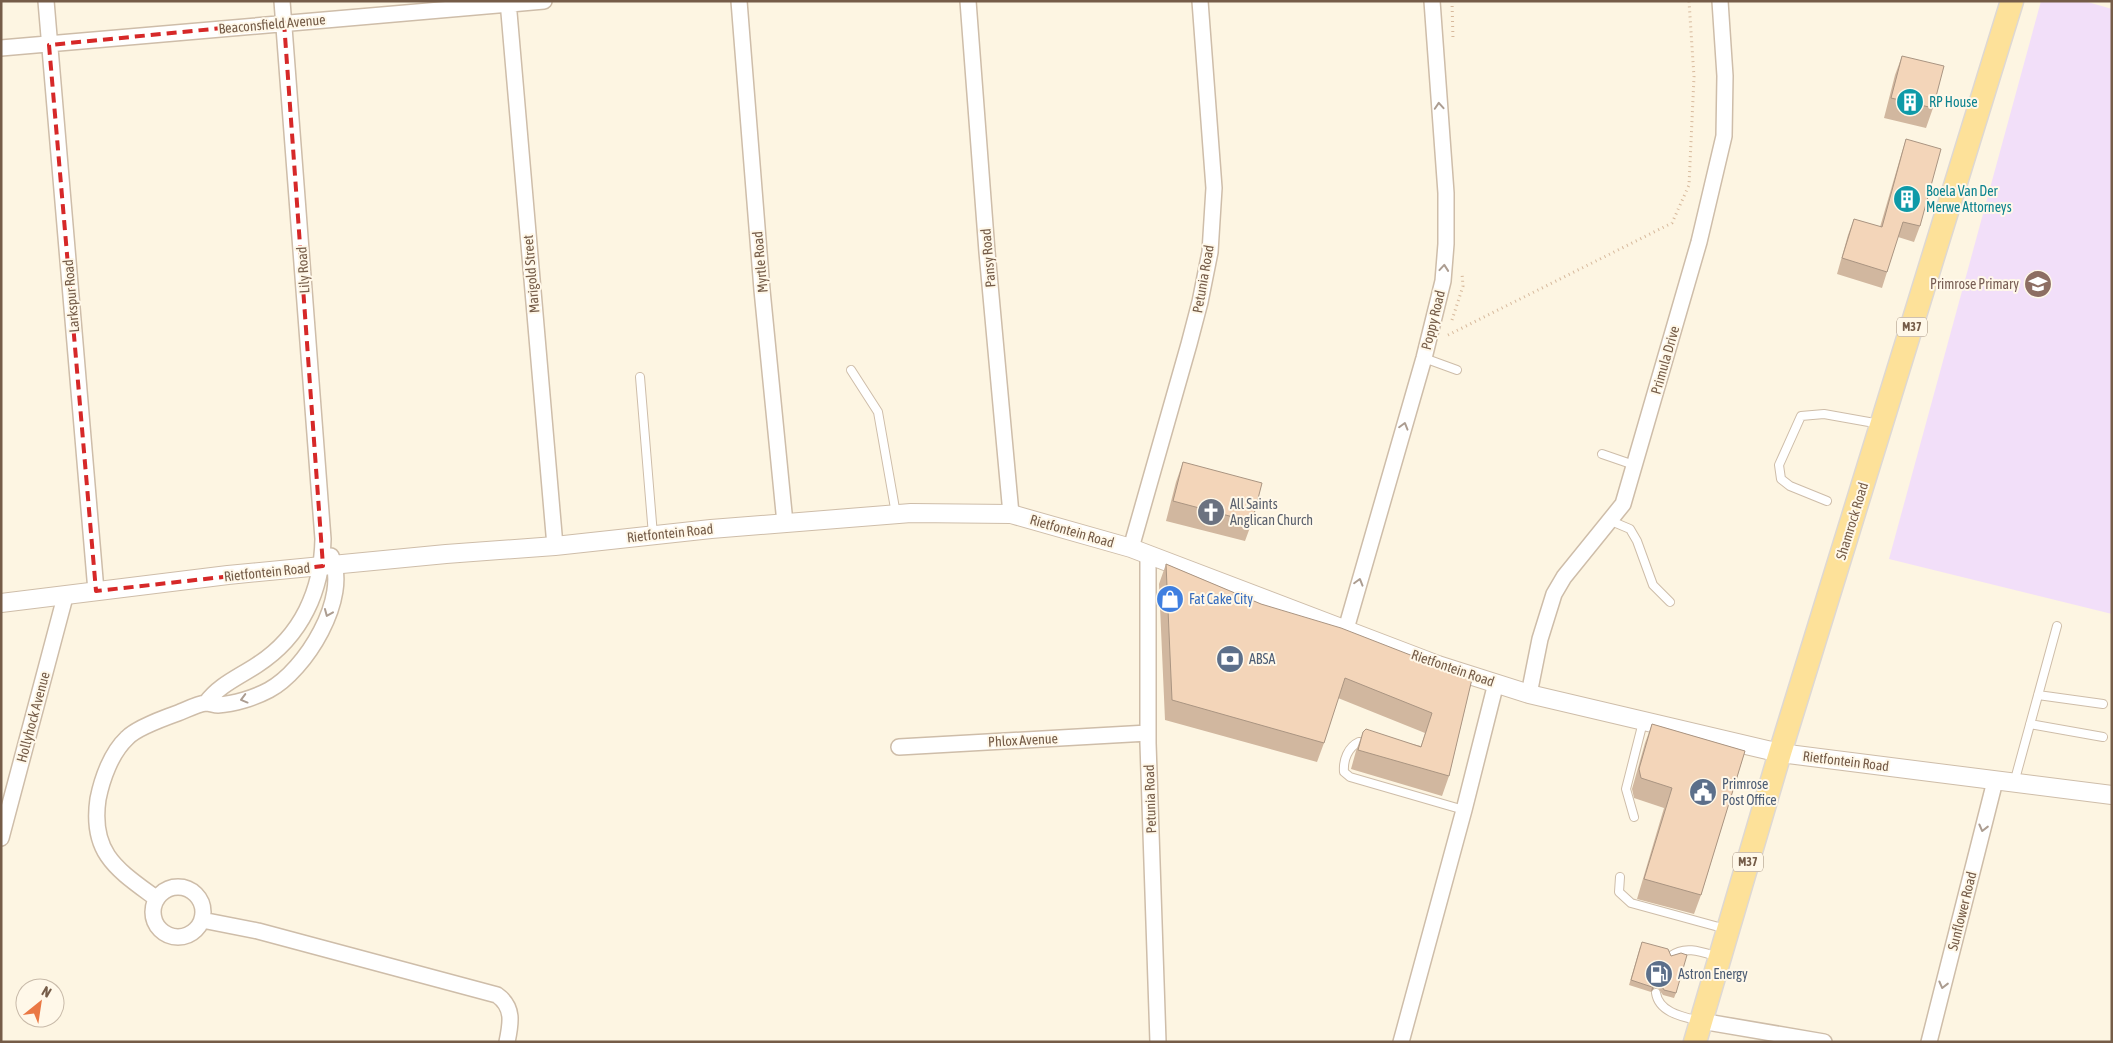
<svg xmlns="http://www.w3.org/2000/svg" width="2113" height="1043" font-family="'Asap Condensed',sans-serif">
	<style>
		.education { fill: #f2dff9 }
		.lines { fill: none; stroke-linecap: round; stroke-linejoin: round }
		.service-casing { stroke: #cebda9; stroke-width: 10 }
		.minor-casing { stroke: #cebda9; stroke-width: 18 }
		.tertiary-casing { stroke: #cebda9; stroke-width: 20 }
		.primary-casing { stroke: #ded8d3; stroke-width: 25 }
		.path { stroke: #d7b99c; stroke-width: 3; stroke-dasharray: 1 4; stroke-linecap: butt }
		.service { stroke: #fff; stroke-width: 8 }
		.minor { stroke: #fff; stroke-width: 15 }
		.tertiary { stroke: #fff; stroke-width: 18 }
		.primary { stroke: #fde199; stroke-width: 22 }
		.wall { fill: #d1b79f }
		.shaded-wall { fill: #aa9582 }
		.building { fill: #f3d5b9; stroke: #aa9582 }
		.oneway { stroke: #ac9d91 }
		.marked { fill: none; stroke: #d62828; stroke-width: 4; stroke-dasharray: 10 6; stroke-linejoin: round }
		.labels { text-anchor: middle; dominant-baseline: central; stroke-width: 4; stroke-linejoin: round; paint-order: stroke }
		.shield { fill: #fff8e9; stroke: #9e8b78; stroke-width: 1 }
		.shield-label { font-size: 12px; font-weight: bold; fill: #755c48 }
		.street-label { font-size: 14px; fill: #755c48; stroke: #fff8e9 }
		.culture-label { font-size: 14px; fill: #0d838f; stroke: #fff8e9; text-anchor: start }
		.education-label { font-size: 14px; fill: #785e54; stroke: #fff8e9; text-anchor: end }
		.worship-label { font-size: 14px; fill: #5b616d; stroke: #fff8e9; text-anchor: start }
		.shop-label { font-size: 14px; fill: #366cbe; stroke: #fff8e9; text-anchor: start }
		.service-label { font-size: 14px; fill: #4e5e75; stroke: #fff8e9; text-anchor: start }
	</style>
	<rect width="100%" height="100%" fill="#fdf5e2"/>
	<!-- education -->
	<path class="education" d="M2041,1H2084L2112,9V614L1889,559Z"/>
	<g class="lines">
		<!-- service casing -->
		<g class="service-casing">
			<path id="service" d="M1424,358L1457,370
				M851,370L878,412L896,514
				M640,377L653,535
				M1602,454L1634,465
				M1827,501L1790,486L1781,479L1779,465L1801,416L1824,414L1880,424
				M1611,521L1630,529L1637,541L1653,585L1670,602
				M2038,695L2103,704
				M2030,724L2103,737
				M1369,743L1359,742C1348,747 1343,760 1344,772L1350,777L1464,810
				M2014,783L2057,626
				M1634,817L1626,789L1643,722
				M1620,877L1619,892L1631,903L1726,929
				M1671,956C1685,945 1702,952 1718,957
				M1656,993C1659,1013 1684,1017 1700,1021"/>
		</g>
		<!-- minor casing -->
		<g class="minor-casing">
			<path id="minor" d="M46,1L96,591
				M508,1L555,546
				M739,1L762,290L785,523
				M968,1L987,252L1011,514
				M1,48L544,1
				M1131,548L1189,344L1200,302L1210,252L1214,188L1200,1
				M1148,556V743L1158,1042
				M1346,629L1424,358L1443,281L1446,244V193L1432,1
				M1529,694L1540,639L1554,594L1564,577L1623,504L1699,242L1724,136L1725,76L1720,1
				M206,703C219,685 239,677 257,665C302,636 322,590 323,539L282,1
				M899,747L1148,733
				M1,838L65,597
				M153 912a25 25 0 1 1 50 0a25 25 0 1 1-50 0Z
				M157,899C118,870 90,854 98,799C102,779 111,753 127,738C136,728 164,718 178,713C186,710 197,704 206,703C210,703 214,705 218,705C234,704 254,698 269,690C305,671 351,597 331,556
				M202,920L258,931L497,995C514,1007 511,1023 507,1042
				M1701,1021L1824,1042
				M1401,1042L1464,810L1496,683
				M1929,1042L1995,781"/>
		</g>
		<!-- tertiary casing -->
		<g class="tertiary-casing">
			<path id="tertiary" d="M1,603L228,575L446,554L555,546L711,529L911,513L1011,514L1131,548L1438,665L1529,694L1780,753L2112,795"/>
		</g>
		<!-- primary casing -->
		<g class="primary-casing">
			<path id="primary" d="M1695,1042L1780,753L2012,1"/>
		</g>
		<!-- path -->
		<path class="path" d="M1452,1L1453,39
			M1452,320L1463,286L1462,273
			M1448,335L1672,223L1689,185L1694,77L1689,1"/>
		<!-- service -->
		<use href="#service" class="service"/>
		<!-- minor -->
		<use href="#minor" class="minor"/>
		<!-- tertiary -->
		<use href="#tertiary" class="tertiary"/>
		<!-- primary -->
		<use href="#primary" class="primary"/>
	</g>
	<!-- wall -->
	<path class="wall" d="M1902,56L1933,108L1926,128L1884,118L1895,75Z
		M1906,139L1920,226L1914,242L1898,237L1882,288L1837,274L1848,235L1854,219L1880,227L1901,155Z
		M1183,462L1252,522L1245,541L1166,521L1176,482Z
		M1166,564L1261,604L1472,679L1449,776L1442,796L1351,769L1356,751L1363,732L1421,746L1425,733L1338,698L1324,743L1317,762L1165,720L1159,584Z
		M1652,724L1745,751L1701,895L1694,914L1637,899L1664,808L1634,798L1632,789L1645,743Z
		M1640,947L1676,993L1674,998L1663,995L1658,988H1654L1651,992L1629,985Z"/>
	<!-- shaded-wall -->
	<path class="shaded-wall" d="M1656,983H1660L1658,988H1654L1651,992L1652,987Z"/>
	<!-- building -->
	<path class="building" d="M1902,56L1944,66L1933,108L1891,98Z
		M1906,139L1941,149L1920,226L1903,222L1887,272L1842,258L1854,219L1882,227Z
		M1183,462L1262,483L1252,522L1173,501Z
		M1166,564L1261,604L1341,628L1472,679L1449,776L1358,750L1363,732L1366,729L1421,747L1432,713L1345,678L1324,743L1172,700Z
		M1652,724L1745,751L1701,895L1644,879L1672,788L1641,778L1639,769Z
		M1642,942L1668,949L1671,956L1681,953L1687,955L1676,993L1664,990L1660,983H1656L1652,987L1631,980Z"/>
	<!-- one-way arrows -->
	<defs><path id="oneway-chevron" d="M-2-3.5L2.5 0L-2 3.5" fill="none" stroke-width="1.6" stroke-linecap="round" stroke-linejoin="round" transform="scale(1.25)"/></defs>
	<g class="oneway">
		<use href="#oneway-chevron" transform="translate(1439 106) rotate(-94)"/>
		<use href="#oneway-chevron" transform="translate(1444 268) rotate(-85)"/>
		<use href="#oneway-chevron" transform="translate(1404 426) rotate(-74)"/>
		<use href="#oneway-chevron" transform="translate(1359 582) rotate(-74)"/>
		<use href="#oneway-chevron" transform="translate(328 613) rotate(113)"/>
		<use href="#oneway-chevron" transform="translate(244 699) rotate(165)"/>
		<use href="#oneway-chevron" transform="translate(1983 828) rotate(104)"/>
		<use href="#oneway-chevron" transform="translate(1943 985) rotate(104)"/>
	</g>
	<!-- marked area -->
	<path class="marked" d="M284,22L323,566L96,591L49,45Z"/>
	<!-- icons -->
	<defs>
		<g id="building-disc" transform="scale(1.4375)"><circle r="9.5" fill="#0f9aa8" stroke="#fff8e9"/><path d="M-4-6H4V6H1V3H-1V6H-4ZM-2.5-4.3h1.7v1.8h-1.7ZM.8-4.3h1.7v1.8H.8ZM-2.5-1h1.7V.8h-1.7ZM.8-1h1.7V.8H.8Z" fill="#fff"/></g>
		<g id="school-disc" transform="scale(1.4375)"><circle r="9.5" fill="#8d6e63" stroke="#fff8e9"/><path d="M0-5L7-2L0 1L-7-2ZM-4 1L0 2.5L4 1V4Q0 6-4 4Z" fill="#fff"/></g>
		<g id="church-disc" transform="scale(1.4375)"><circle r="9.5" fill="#6b7280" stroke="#fff8e9"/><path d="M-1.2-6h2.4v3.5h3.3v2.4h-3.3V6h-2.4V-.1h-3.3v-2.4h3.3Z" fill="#fff"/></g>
		<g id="shop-disc" transform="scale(1.4375)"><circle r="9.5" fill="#3f7fe0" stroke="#fff8e9"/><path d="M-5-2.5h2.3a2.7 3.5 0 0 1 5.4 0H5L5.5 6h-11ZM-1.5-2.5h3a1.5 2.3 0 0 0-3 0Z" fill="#fff"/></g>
		<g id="bank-disc" transform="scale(1.4375)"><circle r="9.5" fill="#5c6f8a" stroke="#fff8e9"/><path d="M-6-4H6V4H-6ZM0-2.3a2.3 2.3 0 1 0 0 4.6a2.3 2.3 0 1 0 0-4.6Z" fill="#fff"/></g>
		<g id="civic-disc" transform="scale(1.4375)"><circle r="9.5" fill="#5c6f8a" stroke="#fff8e9"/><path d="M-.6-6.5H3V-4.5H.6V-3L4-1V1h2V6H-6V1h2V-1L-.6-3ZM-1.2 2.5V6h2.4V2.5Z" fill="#fff"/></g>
		<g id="fuel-disc" transform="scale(1.4375)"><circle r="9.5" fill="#5c6f8a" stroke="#fff8e9"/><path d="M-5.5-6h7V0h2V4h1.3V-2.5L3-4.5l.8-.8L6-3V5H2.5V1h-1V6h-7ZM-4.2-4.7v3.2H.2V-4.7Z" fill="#fff"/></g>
	</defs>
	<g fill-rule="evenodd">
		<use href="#building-disc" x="1910" y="102"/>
		<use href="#building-disc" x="1907" y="199"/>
		<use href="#school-disc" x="2038" y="284"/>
		<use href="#church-disc" x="1211" y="512"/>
		<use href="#shop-disc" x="1170" y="599"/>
		<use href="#bank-disc" x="1230" y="659"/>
		<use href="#civic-disc" x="1703" y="792"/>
		<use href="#fuel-disc" x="1659" y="974"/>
	</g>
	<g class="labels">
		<!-- shield labels -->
		<g class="shield">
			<rect x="1897" y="317.5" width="30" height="19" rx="4"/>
			<rect x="1733" y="852.5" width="30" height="19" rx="4"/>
		</g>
		<g class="shield-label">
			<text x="1912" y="327">M37</text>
			<text x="1748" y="862">M37</text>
		</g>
		<!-- street labels -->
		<g class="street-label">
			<text transform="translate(272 24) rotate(-5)">Beaconsfield Avenue</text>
			<text transform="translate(988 258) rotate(-95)">Pansy Road</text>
			<text transform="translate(760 262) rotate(-95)">Myrtle Road</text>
			<text transform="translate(303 270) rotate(-94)">Lily Road</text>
			<text transform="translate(531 274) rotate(-95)">Marigold Street</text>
			<text transform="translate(1203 279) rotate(-80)">Petunia Road</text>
			<text transform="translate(71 296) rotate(-95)">Larkspur Road</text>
			<text transform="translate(1433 320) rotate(-76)">Poppy Road</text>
			<text transform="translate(1665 360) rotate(-74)">Primula Drive</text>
			<text transform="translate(1852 521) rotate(-73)">Shamrock Road</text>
			<text transform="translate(1072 531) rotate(16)">Rietfontein Road</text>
			<text transform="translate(670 533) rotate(-6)">Rietfontein Road</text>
			<text transform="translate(267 572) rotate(-6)">Rietfontein Road</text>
			<text transform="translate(1453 668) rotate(19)">Rietfontein Road</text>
			<text transform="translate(33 717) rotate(-75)">Hollyhock Avenue</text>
			<text transform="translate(1023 740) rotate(-3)">Phlox Avenue</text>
			<text transform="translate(1846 761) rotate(7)">Rietfontein Road</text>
			<text transform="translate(1150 799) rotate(-92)">Petunia Road</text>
			<text transform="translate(1962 911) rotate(-76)">Sunflower Road</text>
		</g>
		<!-- culture labels -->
		<g class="culture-label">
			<text x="1929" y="102">RP House</text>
			<text x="1926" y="191">Boela Van Der<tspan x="1926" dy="16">Merwe Attorneys</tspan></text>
		</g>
		<!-- education labels -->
		<g class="education-label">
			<text x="2019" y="284">Primrose Primary</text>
		</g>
		<!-- worship labels -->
		<g class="worship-label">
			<text x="1230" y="504">All Saints<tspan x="1230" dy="16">Anglican Church</tspan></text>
		</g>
		<!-- shop labels -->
		<g class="shop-label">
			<text x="1189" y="599">Fat Cake City</text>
		</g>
		<!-- service labels -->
		<g class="service-label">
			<text x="1249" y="659">ABSA</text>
			<text x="1722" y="784">Primrose<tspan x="1722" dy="16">Post Office</tspan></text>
			<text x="1678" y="974">Astron Energy</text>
		</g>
	</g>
	<!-- border -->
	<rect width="2113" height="1043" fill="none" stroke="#755c48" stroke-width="5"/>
	<!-- north arrow -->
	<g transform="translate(40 1003) rotate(30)"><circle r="24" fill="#fff8e9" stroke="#c8baa9"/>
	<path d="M0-4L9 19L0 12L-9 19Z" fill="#ea7844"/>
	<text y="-8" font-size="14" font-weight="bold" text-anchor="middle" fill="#755c48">N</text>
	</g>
</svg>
